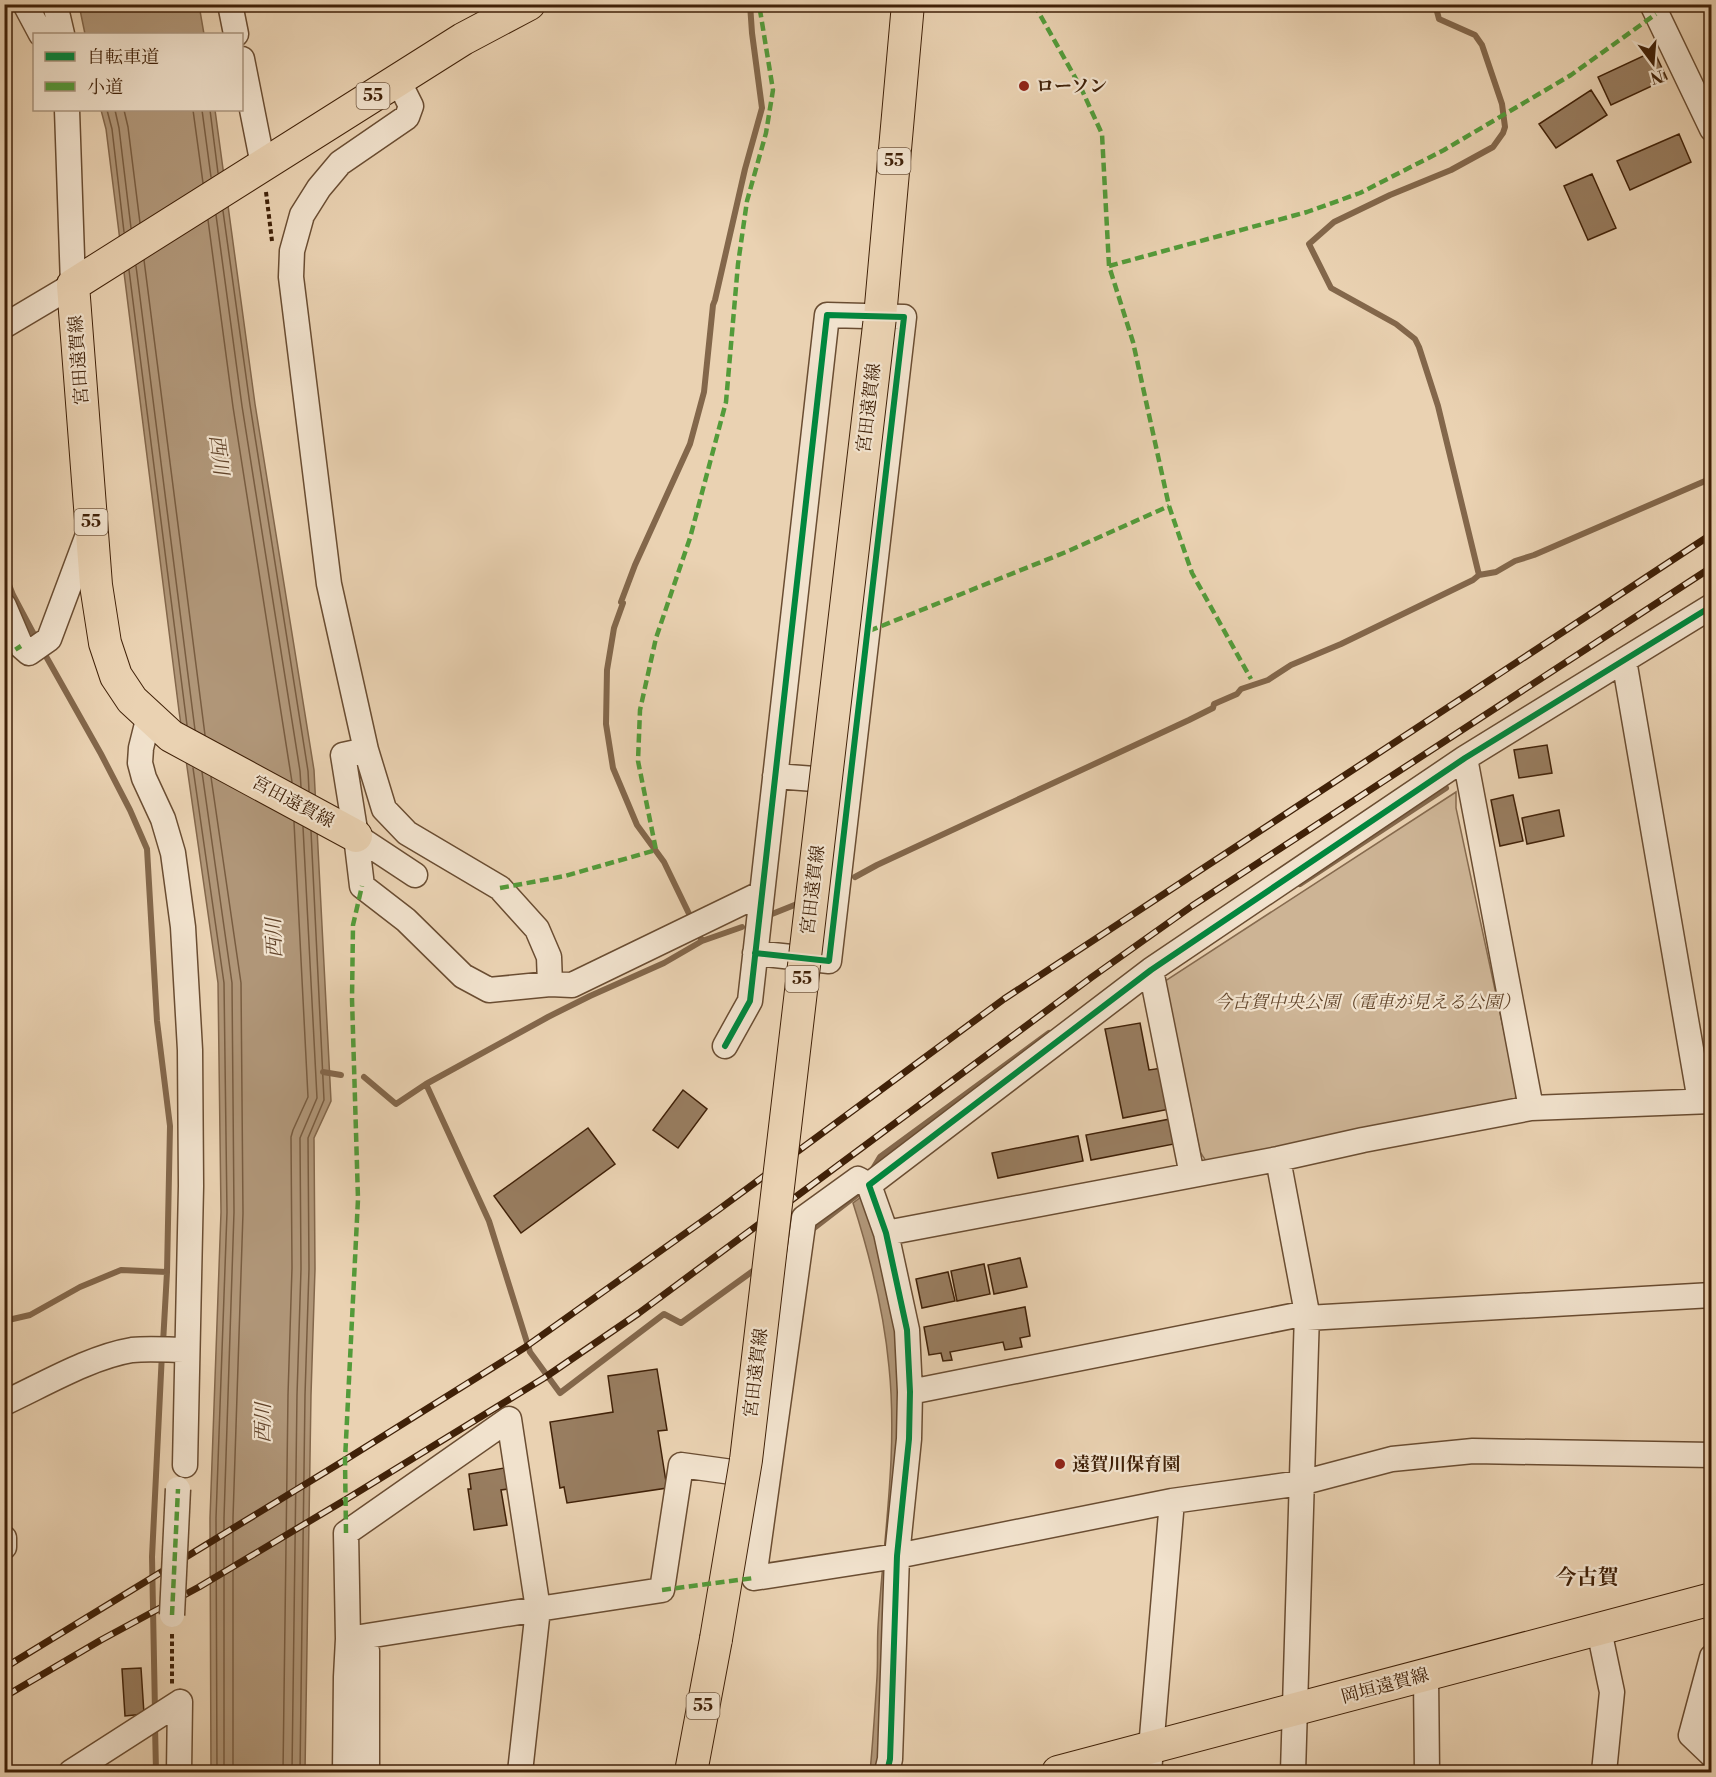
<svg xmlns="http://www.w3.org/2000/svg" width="1716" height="1777" font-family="'Libre Bodoni','Noto Serif JP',serif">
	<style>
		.green { fill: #cdb495; stroke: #866a4e; stroke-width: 1.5 }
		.water { fill: #b09678; stroke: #83674b; stroke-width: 1.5 }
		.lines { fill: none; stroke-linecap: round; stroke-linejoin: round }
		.shore { stroke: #785c40; stroke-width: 1.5 }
		.stream { stroke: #83674b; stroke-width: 6 }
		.building { fill: #987d60; stroke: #402108; stroke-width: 1.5 }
		.minor-casing { stroke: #6a4d32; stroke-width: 27 }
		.major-casing { stroke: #402108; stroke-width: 34 }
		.path { stroke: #402108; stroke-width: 4; stroke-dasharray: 4.5 3; stroke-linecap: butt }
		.minor { stroke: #f1e2cd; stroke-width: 24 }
		.major { stroke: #ead2b2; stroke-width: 32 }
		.rail-casing { stroke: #402108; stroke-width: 7 }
		.rail { stroke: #f1e2cd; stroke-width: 4.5; stroke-dasharray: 14; stroke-linecap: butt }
		.minor-bridge-casing { stroke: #6a4d32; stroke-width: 27; stroke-linecap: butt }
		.major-bridge-casing { stroke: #402108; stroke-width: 34; stroke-linecap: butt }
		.minor-bridge { stroke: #f1e2cd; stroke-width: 24 }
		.major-bridge { stroke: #ead2b2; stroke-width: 32 }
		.quiet { stroke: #539b3a; stroke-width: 4.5; stroke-dasharray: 9 4.5; stroke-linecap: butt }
		.cycleway-casing { stroke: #f1e2cd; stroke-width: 10 }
		.cycleway { stroke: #00873e; stroke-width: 6 }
		.poi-dot { fill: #8f2418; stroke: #f1e2cd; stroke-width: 2 }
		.labels { text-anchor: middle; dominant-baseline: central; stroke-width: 4.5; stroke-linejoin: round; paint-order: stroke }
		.shield { fill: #f1e2cd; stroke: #755b43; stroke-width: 1.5 }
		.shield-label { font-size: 16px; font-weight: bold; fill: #402108 }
		.poi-label { font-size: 18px; font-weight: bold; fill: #402108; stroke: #f1e2cd; text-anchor: start }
		.street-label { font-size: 18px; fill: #402108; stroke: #f1e2cd }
		.park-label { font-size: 18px; font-style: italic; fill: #63462b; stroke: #f1e2cd }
		.water-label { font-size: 20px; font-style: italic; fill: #62442a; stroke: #f1e2cd }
		.quarter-label { font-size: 21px; font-weight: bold; fill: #402108; stroke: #f1e2cd }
	</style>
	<rect width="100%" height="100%" fill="#ead2b2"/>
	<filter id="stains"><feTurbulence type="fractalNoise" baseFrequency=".00333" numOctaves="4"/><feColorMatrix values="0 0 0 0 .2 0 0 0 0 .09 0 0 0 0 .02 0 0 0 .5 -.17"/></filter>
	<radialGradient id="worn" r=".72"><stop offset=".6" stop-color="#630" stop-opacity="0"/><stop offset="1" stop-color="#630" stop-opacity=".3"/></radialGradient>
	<!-- green -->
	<path class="green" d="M1456,792V808L1517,1092L1514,1102L1206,1161L1200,1152L1165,981Z"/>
	<!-- water -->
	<path class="water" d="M79,5H199L204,34H85Z
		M101,110H215L255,404L314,770L331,1101L314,1138L315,1269L311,1395L305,1772H211L210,1518L221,1212L218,983L179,711L106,129Z
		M865,1194L884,1267L896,1334L901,1379L881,1772H870C873,1741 875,1709 877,1677C878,1660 877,1643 878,1627C883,1541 898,1454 889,1367C884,1312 870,1256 853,1203Z"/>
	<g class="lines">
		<!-- shore -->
		<path class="shore" d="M107,110L112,129L124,232
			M115,110L119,128L131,228
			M124,110L128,127L140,223
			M193,110L203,183
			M202,110L211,177
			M210,110L218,173
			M223,211L250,405L308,771L309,791
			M216,215L242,406L300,771L301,787
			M208,220L233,407L292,782
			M144,260L205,735
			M136,266L195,730
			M129,270L187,725
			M193,768L224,983L227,1212L216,1518L217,1772
			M202,772L232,983L234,1212L224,1518V1772
			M211,777L241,983L243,1213L233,1518V1772
			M283,1772L288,1395L292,1268L291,1137L293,1130L308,1097L294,822
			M292,1772L297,1395L301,1269L300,1138L317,1098L303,827
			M300,1772L305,1395L309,1269L308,1138L324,1100L311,831"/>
		<!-- stream -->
		<path class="stream" d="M1435,4L1439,19L1475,35L1482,45L1502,104L1505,127L1503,133L1493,147L1451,170L1390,195L1334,222L1309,244L1331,288L1396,324L1415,339L1419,347L1438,406L1479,575
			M4,572L13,595L38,642
			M855,877L877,865L1189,720L1213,708L1214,704L1237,694L1241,689L1268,680L1291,665L1341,644L1473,580L1479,575L1496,572L1515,561L1534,555L1712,478
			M1300,884L1446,788
			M772,914L802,902
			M693,922L664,862L637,825L613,768L606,724L607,670L614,628L623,603L621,602L635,565L690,444L704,392L713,305L715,300L745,169L762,108L752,33L750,4
			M697,931L702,941
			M323,1072L341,1075
			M364,1077L396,1104L426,1084L548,1017L590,996L664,963L702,941L742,927
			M426,1084L489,1221L530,1352L560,1393L664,1314L681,1323L757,1268
			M871,1172L880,1157L1049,1033
			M810,1231L858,1194L861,1188
			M4,1321L30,1315L80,1287L121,1270L167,1272L170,1126L157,1021L147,849L130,810L101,754L43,651
			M163,1343L167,1272
			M155,1712L152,1557L162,1353
			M155,1725L156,1772"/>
	</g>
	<!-- building -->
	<path class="building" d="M1654,51L1667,79L1611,105L1598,77Z
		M1591,90L1607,115L1556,148L1539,124Z
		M1679,134L1691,162L1630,190L1617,161Z
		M1592,174L1616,228L1588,240L1564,186Z
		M1547,745L1552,773L1519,778L1514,750Z
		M1513,795L1523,841L1500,846L1491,800Z
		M1559,810L1564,836L1527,844L1522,818Z
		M1140,1023L1149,1070L1162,1068L1170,1109L1123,1118L1105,1029Z
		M683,1090L707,1109L678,1148L653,1130Z
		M1170,1119L1174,1144L1091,1160L1086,1135Z
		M588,1128L615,1164L521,1233L494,1196Z
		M1078,1136L1083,1161L998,1178L992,1153Z
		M1020,1258L1027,1287L994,1294L988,1265Z
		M984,1264L990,1294L957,1301L951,1271Z
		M948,1272L955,1301L922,1308L916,1279Z
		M1025,1307L1030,1336L1020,1338L1022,1347L1005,1350L1003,1342L950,1352L952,1360L943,1361L941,1353L929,1355L924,1327Z
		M657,1369L667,1430L658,1431L667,1488L567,1503L564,1487L560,1488L550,1422L613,1412L608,1376Z
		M504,1468L508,1489L501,1490L507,1525L474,1530L468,1489H471L469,1474Z
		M141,1668L144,1714L125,1716L122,1669Z"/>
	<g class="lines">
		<!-- minor casing -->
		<g class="minor-casing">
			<path id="minor" d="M25,4L41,34
				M55,4L62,34
				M230,4L236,34
				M1652,4L1712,129
				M242,59L263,165
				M4,326L73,285L67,110
				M4,606L21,646L29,653L49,639L89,532
				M1624,660L1700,1101
				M149,716L141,748L140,763L144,778L163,819L173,853L183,927L190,1050L191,1186L185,1465
				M366,750L329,584L291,277L292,251L302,215L319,188L340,163L407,117L411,106L398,80
				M366,750L384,809L407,833L500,888L537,929L549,957L550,984L489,990L463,976L406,920L362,886L356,836L343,755Z
				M1465,758L1531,1108
				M775,776L841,781
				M356,836L415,875
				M1151,970L1192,1175
				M550,984L572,985L762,893
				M725,1046L750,1001L827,315L904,317L829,961L755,953
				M1278,1159L1307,1313L1293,1772
				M869,1185L858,1179L804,1218L754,1578L897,1556L1172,1501L1301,1483L1392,1459L1473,1451L1712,1455
				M886,1233L1278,1159L1363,1140L1531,1108L1712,1101
				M1307,1318L1712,1295
				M910,1392L1307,1313
				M4,1403C43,1385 90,1357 132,1350C150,1348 169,1350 187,1350
				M4,1538V1547
				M1599,1630L1612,1692L1604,1772
				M367,1651V1772
				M1712,1657L1691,1735L1712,1755
				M1426,1676L1427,1772
				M71,1772L180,1702
				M179,1772L180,1702
				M345,1772L346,1677L348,1639L346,1533L509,1419L538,1609L348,1639
				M520,1772L538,1609L662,1590L681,1465L761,1476
				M887,1772L890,1759L897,1556L909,1439L910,1392L907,1330L886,1233L869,1185L1151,970L1465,758L1712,606
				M1149,1772L1172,1501"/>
		</g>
		<!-- major casing -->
		<g class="major-casing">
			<path id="major" d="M880,317L908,4
				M356,836L171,736L132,700L116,676L105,643L96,585L73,285L463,39L529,4
				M691,1772L716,1639
				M1058,1772L1712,1599"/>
		</g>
		<!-- path -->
		<path class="path" d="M266,192L272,241
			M172,1634V1684"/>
		<!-- minor -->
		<use href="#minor" class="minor"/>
		<!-- major -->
		<use href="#major" class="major"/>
		<!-- rail casing -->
		<g class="rail-casing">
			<path id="rail" d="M4,1668L345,1460L524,1348L718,1210L1004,999L1712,534
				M4,1697L101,1640L199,1587L345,1500L544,1378L639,1313L1092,977L1192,906L1712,567"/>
		</g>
		<!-- rail -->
		<use href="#rail" class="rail"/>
		<!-- minor-bridge casing -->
		<g class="minor-bridge-casing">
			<path id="minor-bridge" d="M172,1615L178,1489"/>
		</g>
		<!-- major-bridge casing -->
		<g class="major-bridge-casing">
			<path id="major-bridge" d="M716,1639L746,1460L880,317"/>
		</g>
		<!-- minor-bridge -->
		<use href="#minor-bridge" class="minor-bridge"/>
		<!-- major-bridge -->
		<use href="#major-bridge" class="major-bridge"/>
		<!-- quiet -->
		<path class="quiet" d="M1034,4L1081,88L1102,134L1109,266L1133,342L1169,506L1192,573L1251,679
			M1109,266L1307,212L1360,193L1444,150L1571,75L1656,14
			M869,631L1066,552L1169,506
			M4,657L21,646
			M500,888L565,876L656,850L638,761L640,710L656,638L690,538L726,402L738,264L747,201L766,133L773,90L759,4
			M346,1533L345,1460L358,1199L352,999L353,925L362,886
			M662,1590L754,1578
			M172,1615L178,1489"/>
		<!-- cycleway casing -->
		<g class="cycleway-casing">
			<path id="cycleway" d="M725,1046L750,1001L827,315L904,317L829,961L755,953
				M887,1772L890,1759L897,1556L909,1439L910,1392L907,1330L886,1233L869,1185L1151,970L1465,758L1712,606"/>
		</g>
		<!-- cycleway -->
		<use href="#cycleway" class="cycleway"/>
	</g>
	<!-- markers -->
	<g class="poi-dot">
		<circle cx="1024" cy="86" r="6"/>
		<circle cx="1060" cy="1464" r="6"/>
	</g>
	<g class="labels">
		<!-- shield labels -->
		<g class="shield">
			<rect x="356.5" y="83" width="33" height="26" rx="4.5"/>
			<rect x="877.5" y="148" width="33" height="26" rx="4.5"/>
			<rect x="74.5" y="509" width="33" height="26" rx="4.5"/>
			<rect x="785.5" y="966" width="33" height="26" rx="4.5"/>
			<rect x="686.5" y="1693" width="33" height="26" rx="4.5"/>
		</g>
		<g class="shield-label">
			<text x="373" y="96">55</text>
			<text x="894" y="161">55</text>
			<text x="91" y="522">55</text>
			<text x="802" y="979">55</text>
			<text x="703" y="1706">55</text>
		</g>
		<!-- poi labels -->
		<g class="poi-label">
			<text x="1036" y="86">ローソン</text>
			<text x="1072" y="1464">遠賀川保育園</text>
		</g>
		<!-- street labels -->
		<g class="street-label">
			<text transform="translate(79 360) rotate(-94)">宮田遠賀線</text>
			<text transform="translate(869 408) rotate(-83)">宮田遠賀線</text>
			<text transform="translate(293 802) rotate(28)">宮田遠賀線</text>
			<text transform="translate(813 890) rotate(-83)">宮田遠賀線</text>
			<text transform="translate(756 1373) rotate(-83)">宮田遠賀線</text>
			<text transform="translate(1385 1686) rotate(-15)">岡垣遠賀線</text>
		</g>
		<!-- park labels -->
		<g class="park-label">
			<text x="1367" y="1002">今古賀中央公園（電車が見える公園）</text>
		</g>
		<!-- water labels -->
		<g class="water-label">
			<text transform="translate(218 455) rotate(83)">西川</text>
			<text transform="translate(275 938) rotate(-92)">西川</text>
			<text transform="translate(264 1423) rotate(-89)">西川</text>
		</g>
		<!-- quarter labels -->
		<g class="quarter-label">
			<text x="1587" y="1578">今古賀</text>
		</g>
	</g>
	<!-- margin -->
	<rect width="1716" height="1777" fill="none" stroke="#ead2b2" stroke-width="24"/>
	<rect x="6" y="6" width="1704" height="1765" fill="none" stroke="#402108" stroke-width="3"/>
	<rect x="12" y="12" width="1692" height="1753" fill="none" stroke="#402108" stroke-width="1.5"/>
	<!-- legend -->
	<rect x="33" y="33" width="210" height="78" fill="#f1e2cd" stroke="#aa957e" stroke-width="1.5"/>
	<rect x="45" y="52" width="30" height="9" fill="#00873e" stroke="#aa957e" stroke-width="1.5"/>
	<text x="87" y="63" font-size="18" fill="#402108">自転車道</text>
	<rect x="45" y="82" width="30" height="9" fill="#539b3a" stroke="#aa957e" stroke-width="1.5"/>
	<text x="87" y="93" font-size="18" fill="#402108">小道</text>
	<!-- north arrow -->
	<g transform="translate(1653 63) rotate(164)" stroke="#f1e2cd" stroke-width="4.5" paint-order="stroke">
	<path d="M0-4.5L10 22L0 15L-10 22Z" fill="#402108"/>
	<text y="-9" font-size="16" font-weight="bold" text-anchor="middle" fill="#402108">N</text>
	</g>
	<rect width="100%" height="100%" filter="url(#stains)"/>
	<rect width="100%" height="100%" fill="url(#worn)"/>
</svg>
